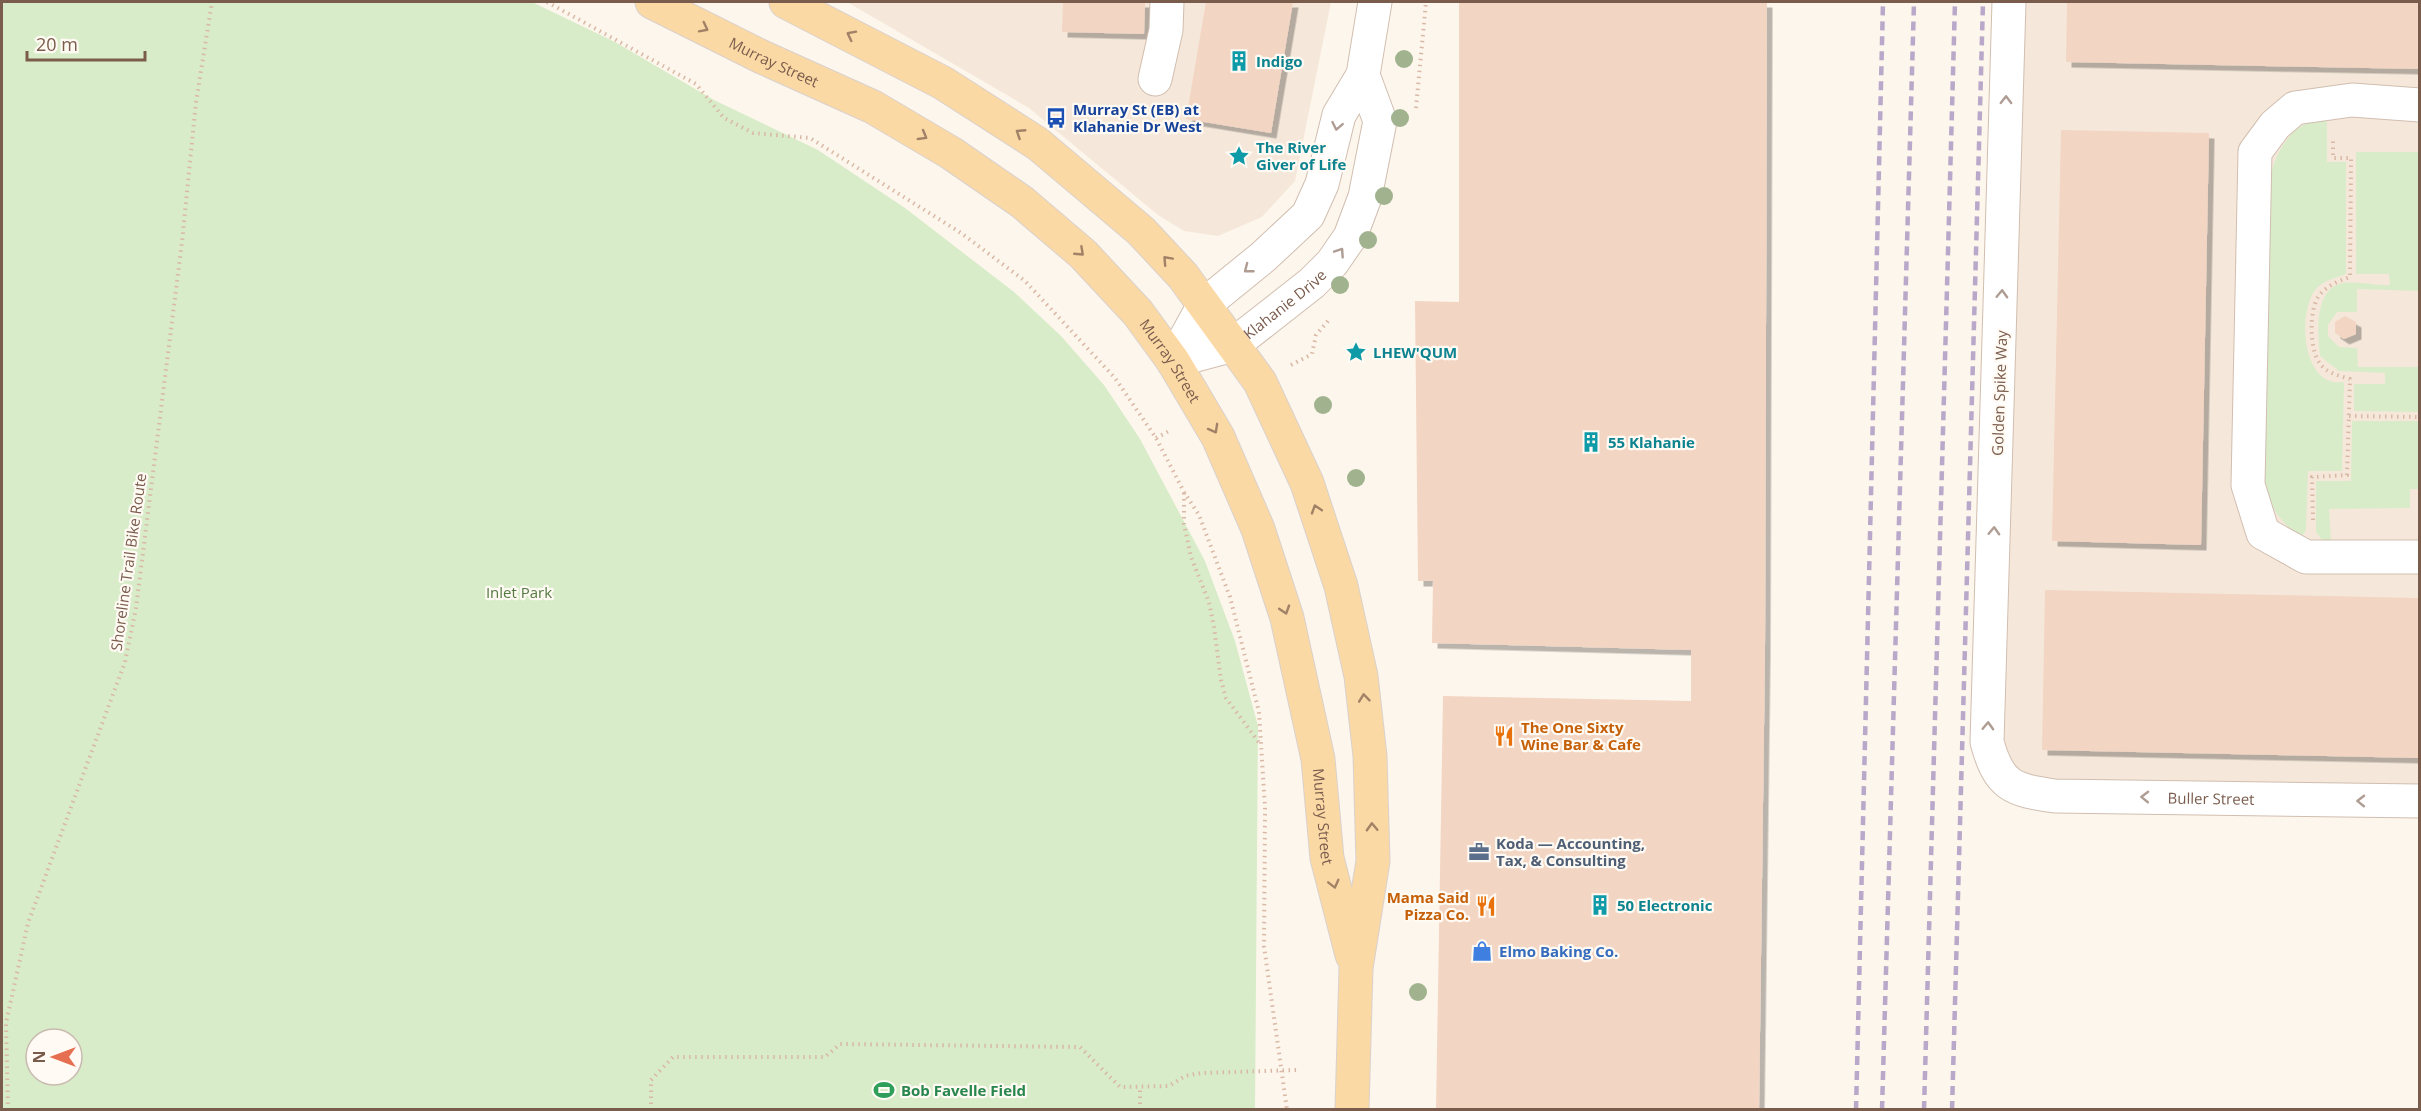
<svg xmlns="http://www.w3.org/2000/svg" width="2421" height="1111" font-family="'Open Sans',sans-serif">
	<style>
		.residential { fill: #f5e8da }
		.green { fill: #d8ecc9; fill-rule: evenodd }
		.building { fill: #f3d5c3; filter: url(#shadow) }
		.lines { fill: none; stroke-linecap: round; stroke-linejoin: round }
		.minor-casing { stroke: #d1beb0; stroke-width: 35 }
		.major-casing { stroke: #dad1cd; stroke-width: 35 }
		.path { stroke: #d9b8a5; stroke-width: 4; stroke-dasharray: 1.5 4.5; stroke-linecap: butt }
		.minor { stroke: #fff; stroke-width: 33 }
		.major { stroke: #fbd9a5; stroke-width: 33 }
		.rail { stroke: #b9a8c9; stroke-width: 4.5; stroke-dasharray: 9 6; stroke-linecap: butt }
		.tree { fill: #a0b28e }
		.oneway { stroke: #a18267 }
		.oneway2 { stroke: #af9d94 }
		.labels { text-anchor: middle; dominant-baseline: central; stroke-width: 4.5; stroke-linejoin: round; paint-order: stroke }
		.culture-label { font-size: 15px; font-weight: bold; fill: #0d838f; stroke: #fffaf3; text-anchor: start }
		.street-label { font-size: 15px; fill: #7a5c4d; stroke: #fffaf3 }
		.transit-label { font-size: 15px; font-weight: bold; fill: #164399; stroke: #fffaf3; text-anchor: start }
		.park-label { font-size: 15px; fill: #537a41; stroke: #fffaf3 }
		.food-label { font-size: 15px; font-weight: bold; fill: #c56008; stroke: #fffaf3; text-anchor: start }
		.service-label { font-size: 15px; font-weight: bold; fill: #4e5e75; stroke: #fffaf3; text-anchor: start }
		.shop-label { font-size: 15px; font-weight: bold; fill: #366cbe; stroke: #fffaf3; text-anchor: start }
		.leisure-label { font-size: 15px; font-weight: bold; fill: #27864d; stroke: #fffaf3; text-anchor: start }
	</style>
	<defs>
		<filter id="shadow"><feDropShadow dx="5.5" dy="5.5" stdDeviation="0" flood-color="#0004"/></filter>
	</defs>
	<rect width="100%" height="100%" fill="#fdf6ec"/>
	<!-- residential -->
	<path class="residential" d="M847,2H1331L1295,181L1262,217L1218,236L1184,231L1158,215L1029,108Z
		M2024,2H2419V785L2000,781Z"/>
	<!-- green -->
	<path class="green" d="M2,2H532L615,42L714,100L818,150L905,208L1014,292L1061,336L1104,385L1140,439L1205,561L1235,641L1258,726L1255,1109H2ZM36,1039H72V1075H36Z
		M2324,118L2327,122V162H2346V274C2336,278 2324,280 2316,289C2299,309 2301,371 2330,381C2334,383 2340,382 2344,382L2342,471H2308L2306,530L2301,537C2282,524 2270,508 2264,485L2269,181C2276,150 2291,123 2324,118Z
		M2356,152H2419V291L2357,289V312H2337L2328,325V336L2339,347L2357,348L2358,367H2419V412L2354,411V384H2385V373L2339,371L2320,356C2318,334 2313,289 2343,283C2358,281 2375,286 2390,285L2389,274H2356Z
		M2352,421H2419V489H2410V508L2329,509L2331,541H2323L2316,532V481H2351Z"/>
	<!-- building -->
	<path class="building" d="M1063,2H1145L1144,34L1062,32Z
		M1206,2H1293L1271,133L1186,119Z
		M1459,2H1767L1765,650L1759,1110H1436L1443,696L1691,701V650L1432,643L1433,581H1418L1415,301L1459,302Z
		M2067,2H2420V69L2066,62Z
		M2061,130L2209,133L2201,545L2052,541Z
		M2345,316L2356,322V334L2344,339L2335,333V322Z
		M2045,590L2420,598V758L2042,750Z"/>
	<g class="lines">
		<!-- minor casing -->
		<g class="minor-casing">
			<g id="minor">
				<path id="s1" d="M2009,2L1987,742C1999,786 2012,790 2055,796L2420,801"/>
				<path d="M1155,79L1166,30L1167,2"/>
				<path d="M2420,105L2352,100L2295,108L2275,125L2255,152L2248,485L2263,533L2306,557H2420"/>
				<path d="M1173,361L1204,305L1263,257L1308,215L1322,184L1339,115L1363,75L1375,2"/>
				<path id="s2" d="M1173,361L1233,345L1312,283L1332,263L1350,237L1365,197L1380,121L1363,75"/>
			</g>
		</g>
		<!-- major casing -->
		<g class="major-casing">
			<g id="major">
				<path id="s3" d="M652,2L762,57L873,107L951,153L1022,202L1083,254L1138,313L1173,361L1218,437L1258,529L1287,618L1318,759L1327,858L1352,955"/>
				<path d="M786,2L943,83L1038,144L1141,231L1183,276L1260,382L1307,483L1341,586L1361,676L1370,756L1373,861L1356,968L1352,1110"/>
			</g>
		</g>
		<!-- path -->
		<path class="path" d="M547,2L696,84L724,118L753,133L810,138L961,233L1025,281L1115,378L1156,438L1184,492L1199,515L1230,597L1259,712L1265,808L1264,946L1287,1110
			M1416,108L1426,2
			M1291,365L1312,354L1316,335L1328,321
			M2349,416L2420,417
			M1156,438L1171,430
			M1184,493V524L1191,557L1209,602L1214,627L1221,680L1226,698L1260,744
			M2313,520L2312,477L2347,475L2350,379C2340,376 2329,374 2321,365C2309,351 2309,312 2318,297C2326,286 2338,281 2350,277L2351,158H2333V140
			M8,1110L6,1023L28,923L125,662L136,608L182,242L196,102L212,2
			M651,1110V1080L673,1057H825L840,1044L1080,1047L1120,1087L1169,1086L1185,1076L1201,1073L1298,1070
			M1140,1110V1087"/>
		<!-- minor -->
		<use href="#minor" class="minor"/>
		<!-- major -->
		<use href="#major" class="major"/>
		<!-- rail -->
		<path class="rail" d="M1856,1110L1883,2
			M1882,1110L1914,2
			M1924,1110L1955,2
			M1952,1110L1983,2"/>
	</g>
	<!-- trees -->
	<g class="tree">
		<circle cx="1404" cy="59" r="9"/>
		<circle cx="1400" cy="118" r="9"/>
		<circle cx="1384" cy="196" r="9"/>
		<circle cx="1368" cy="240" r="9"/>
		<circle cx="1340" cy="285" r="9"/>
		<circle cx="1323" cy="405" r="9"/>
		<circle cx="1356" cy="478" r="9"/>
		<circle cx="1418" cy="992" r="9"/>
	</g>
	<!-- one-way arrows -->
	<defs><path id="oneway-chevron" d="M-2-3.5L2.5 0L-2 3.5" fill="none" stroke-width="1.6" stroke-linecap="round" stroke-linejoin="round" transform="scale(1.5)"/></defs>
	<g class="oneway">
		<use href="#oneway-chevron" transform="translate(704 28) rotate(27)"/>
		<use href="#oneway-chevron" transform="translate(851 35) rotate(-153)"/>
		<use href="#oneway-chevron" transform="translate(1020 133) rotate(-147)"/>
		<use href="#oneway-chevron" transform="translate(923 136) rotate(30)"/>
		<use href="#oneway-chevron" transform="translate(1080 252) rotate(43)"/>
		<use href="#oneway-chevron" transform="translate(1167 260) rotate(-133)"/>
		<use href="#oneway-chevron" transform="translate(1214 429) rotate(61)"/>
		<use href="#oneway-chevron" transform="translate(1316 509) rotate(-108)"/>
		<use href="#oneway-chevron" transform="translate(1285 610) rotate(72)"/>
		<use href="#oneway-chevron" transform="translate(1364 698) rotate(-96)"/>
		<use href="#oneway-chevron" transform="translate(1372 827) rotate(-92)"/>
		<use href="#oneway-chevron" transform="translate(1334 884) rotate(76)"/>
	</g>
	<g class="oneway2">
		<use href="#oneway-chevron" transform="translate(2006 100) rotate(-89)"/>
		<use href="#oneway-chevron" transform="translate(1337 126) rotate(101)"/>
		<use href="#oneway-chevron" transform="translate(1340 252) rotate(-56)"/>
		<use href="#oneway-chevron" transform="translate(1248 269) rotate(142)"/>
		<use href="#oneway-chevron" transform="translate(2002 294) rotate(-88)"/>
		<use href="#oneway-chevron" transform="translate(1994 531) rotate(-88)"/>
		<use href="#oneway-chevron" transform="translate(1988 726) rotate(-88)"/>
		<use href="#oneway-chevron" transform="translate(2145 797) rotate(-179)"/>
		<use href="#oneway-chevron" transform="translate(2361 801) rotate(-179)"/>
	</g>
	<!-- icons -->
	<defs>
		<g id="building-bare" transform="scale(1.62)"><path d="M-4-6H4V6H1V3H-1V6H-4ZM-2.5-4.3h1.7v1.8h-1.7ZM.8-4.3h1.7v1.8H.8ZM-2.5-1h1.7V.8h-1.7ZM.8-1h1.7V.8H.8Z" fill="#0f9aa8" stroke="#fffaf3" stroke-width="2.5" paint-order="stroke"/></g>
		<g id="bus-bare" transform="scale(1.62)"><path d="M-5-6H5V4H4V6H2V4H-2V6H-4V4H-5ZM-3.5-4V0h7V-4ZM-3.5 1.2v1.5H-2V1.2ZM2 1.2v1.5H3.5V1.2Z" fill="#1a4fb4" stroke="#fffaf3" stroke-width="2.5" paint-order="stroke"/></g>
		<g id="sight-bare" transform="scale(1.62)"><path d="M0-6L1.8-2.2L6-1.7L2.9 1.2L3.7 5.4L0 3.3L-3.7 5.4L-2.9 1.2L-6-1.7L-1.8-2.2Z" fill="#0f9aa8" stroke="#fffaf3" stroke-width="2.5" paint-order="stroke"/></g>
		<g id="restaurant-bare" transform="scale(1.62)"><path d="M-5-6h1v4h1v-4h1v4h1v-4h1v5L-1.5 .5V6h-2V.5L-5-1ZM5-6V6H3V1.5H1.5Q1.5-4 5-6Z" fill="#e8710a" stroke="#fffaf3" stroke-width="2.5" paint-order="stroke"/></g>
		<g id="office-bare" transform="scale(1.62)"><path d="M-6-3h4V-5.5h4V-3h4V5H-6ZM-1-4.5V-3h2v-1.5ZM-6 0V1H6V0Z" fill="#5c6f8a" stroke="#fffaf3" stroke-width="2.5" paint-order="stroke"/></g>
		<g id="shop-bare" transform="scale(1.62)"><path d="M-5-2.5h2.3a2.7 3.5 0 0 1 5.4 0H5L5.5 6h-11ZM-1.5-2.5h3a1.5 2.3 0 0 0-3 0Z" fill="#3f7fe0" stroke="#fffaf3" stroke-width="2.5" paint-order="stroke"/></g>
		<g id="stadium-bare" transform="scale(1.62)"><path d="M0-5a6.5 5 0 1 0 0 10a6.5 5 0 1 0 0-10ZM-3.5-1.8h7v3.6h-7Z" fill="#2e9e5b" stroke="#fffaf3" stroke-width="2.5" paint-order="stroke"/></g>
	</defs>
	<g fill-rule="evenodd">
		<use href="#building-bare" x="1239" y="61"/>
		<use href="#bus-bare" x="1056" y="118"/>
		<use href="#sight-bare" x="1239" y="156"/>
		<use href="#sight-bare" x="1356" y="352"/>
		<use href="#building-bare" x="1591" y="442"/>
		<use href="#restaurant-bare" x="1504" y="736"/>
		<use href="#office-bare" x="1479" y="852"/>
		<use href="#building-bare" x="1600" y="905"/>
		<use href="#restaurant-bare" x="1486" y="906"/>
		<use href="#shop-bare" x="1482" y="951"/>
		<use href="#stadium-bare" x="884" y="1090"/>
	</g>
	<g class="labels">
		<!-- culture labels -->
		<g class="culture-label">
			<text x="1256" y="61">Indigo</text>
			<text x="1256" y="147">The River<tspan x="1256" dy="17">Giver of Life</tspan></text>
			<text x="1373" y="352">LHEW'QUM</text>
			<text x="1608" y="442">55 Klahanie</text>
			<text x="1617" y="905">50 Electronic</text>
		</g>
		<!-- street labels -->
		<g class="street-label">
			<text stroke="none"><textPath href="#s3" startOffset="136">Murray Street</textPath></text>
			<text stroke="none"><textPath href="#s2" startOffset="128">Klahanie Drive</textPath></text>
			<text stroke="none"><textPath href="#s3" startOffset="640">Murray Street</textPath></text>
			<text transform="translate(1999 393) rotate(-88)">Golden Spike Way</text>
			<text transform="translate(128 562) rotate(-82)">Shoreline Trail Bike Route</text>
			<text stroke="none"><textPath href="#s1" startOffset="992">Buller Street</textPath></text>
			<text stroke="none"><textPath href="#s3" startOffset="1126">Murray Street</textPath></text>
		</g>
		<!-- transit labels -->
		<g class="transit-label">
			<text x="1073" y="109">Murray St (EB) at<tspan x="1073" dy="17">Klahanie Dr West</tspan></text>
		</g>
		<!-- park labels -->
		<g class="park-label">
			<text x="519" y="592">Inlet Park</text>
		</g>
		<!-- food labels -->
		<g class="food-label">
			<text x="1521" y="727">The One Sixty<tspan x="1521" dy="17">Wine Bar &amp; Cafe</tspan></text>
			<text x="1469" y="897" text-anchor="end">Mama Said<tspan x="1469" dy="17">Pizza Co.</tspan></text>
		</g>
		<!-- service labels -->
		<g class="service-label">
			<text x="1496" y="843">Koda — Accounting,<tspan x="1496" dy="17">Tax, &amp; Consulting</tspan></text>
		</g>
		<!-- shop labels -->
		<g class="shop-label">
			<text x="1499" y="951">Elmo Baking Co.</text>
		</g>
		<!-- leisure labels -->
		<g class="leisure-label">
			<text x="901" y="1090">Bob Favelle Field</text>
		</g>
	</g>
	<!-- border -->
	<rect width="2421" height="1111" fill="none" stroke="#7a5c4d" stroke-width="6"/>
	<!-- north arrow -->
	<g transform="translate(54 1057) rotate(270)"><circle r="28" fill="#fffaf3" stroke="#cabbb1" stroke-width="1.5"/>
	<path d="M0-4.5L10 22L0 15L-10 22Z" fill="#e76f51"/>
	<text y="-9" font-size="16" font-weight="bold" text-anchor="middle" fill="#7a5c4d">N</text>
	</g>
	<!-- scale -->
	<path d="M27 51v9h118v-9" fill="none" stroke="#7a5c4d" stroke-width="3"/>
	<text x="36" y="51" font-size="18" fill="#7a5c4d" stroke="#fffaf3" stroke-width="4.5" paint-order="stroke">20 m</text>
</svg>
